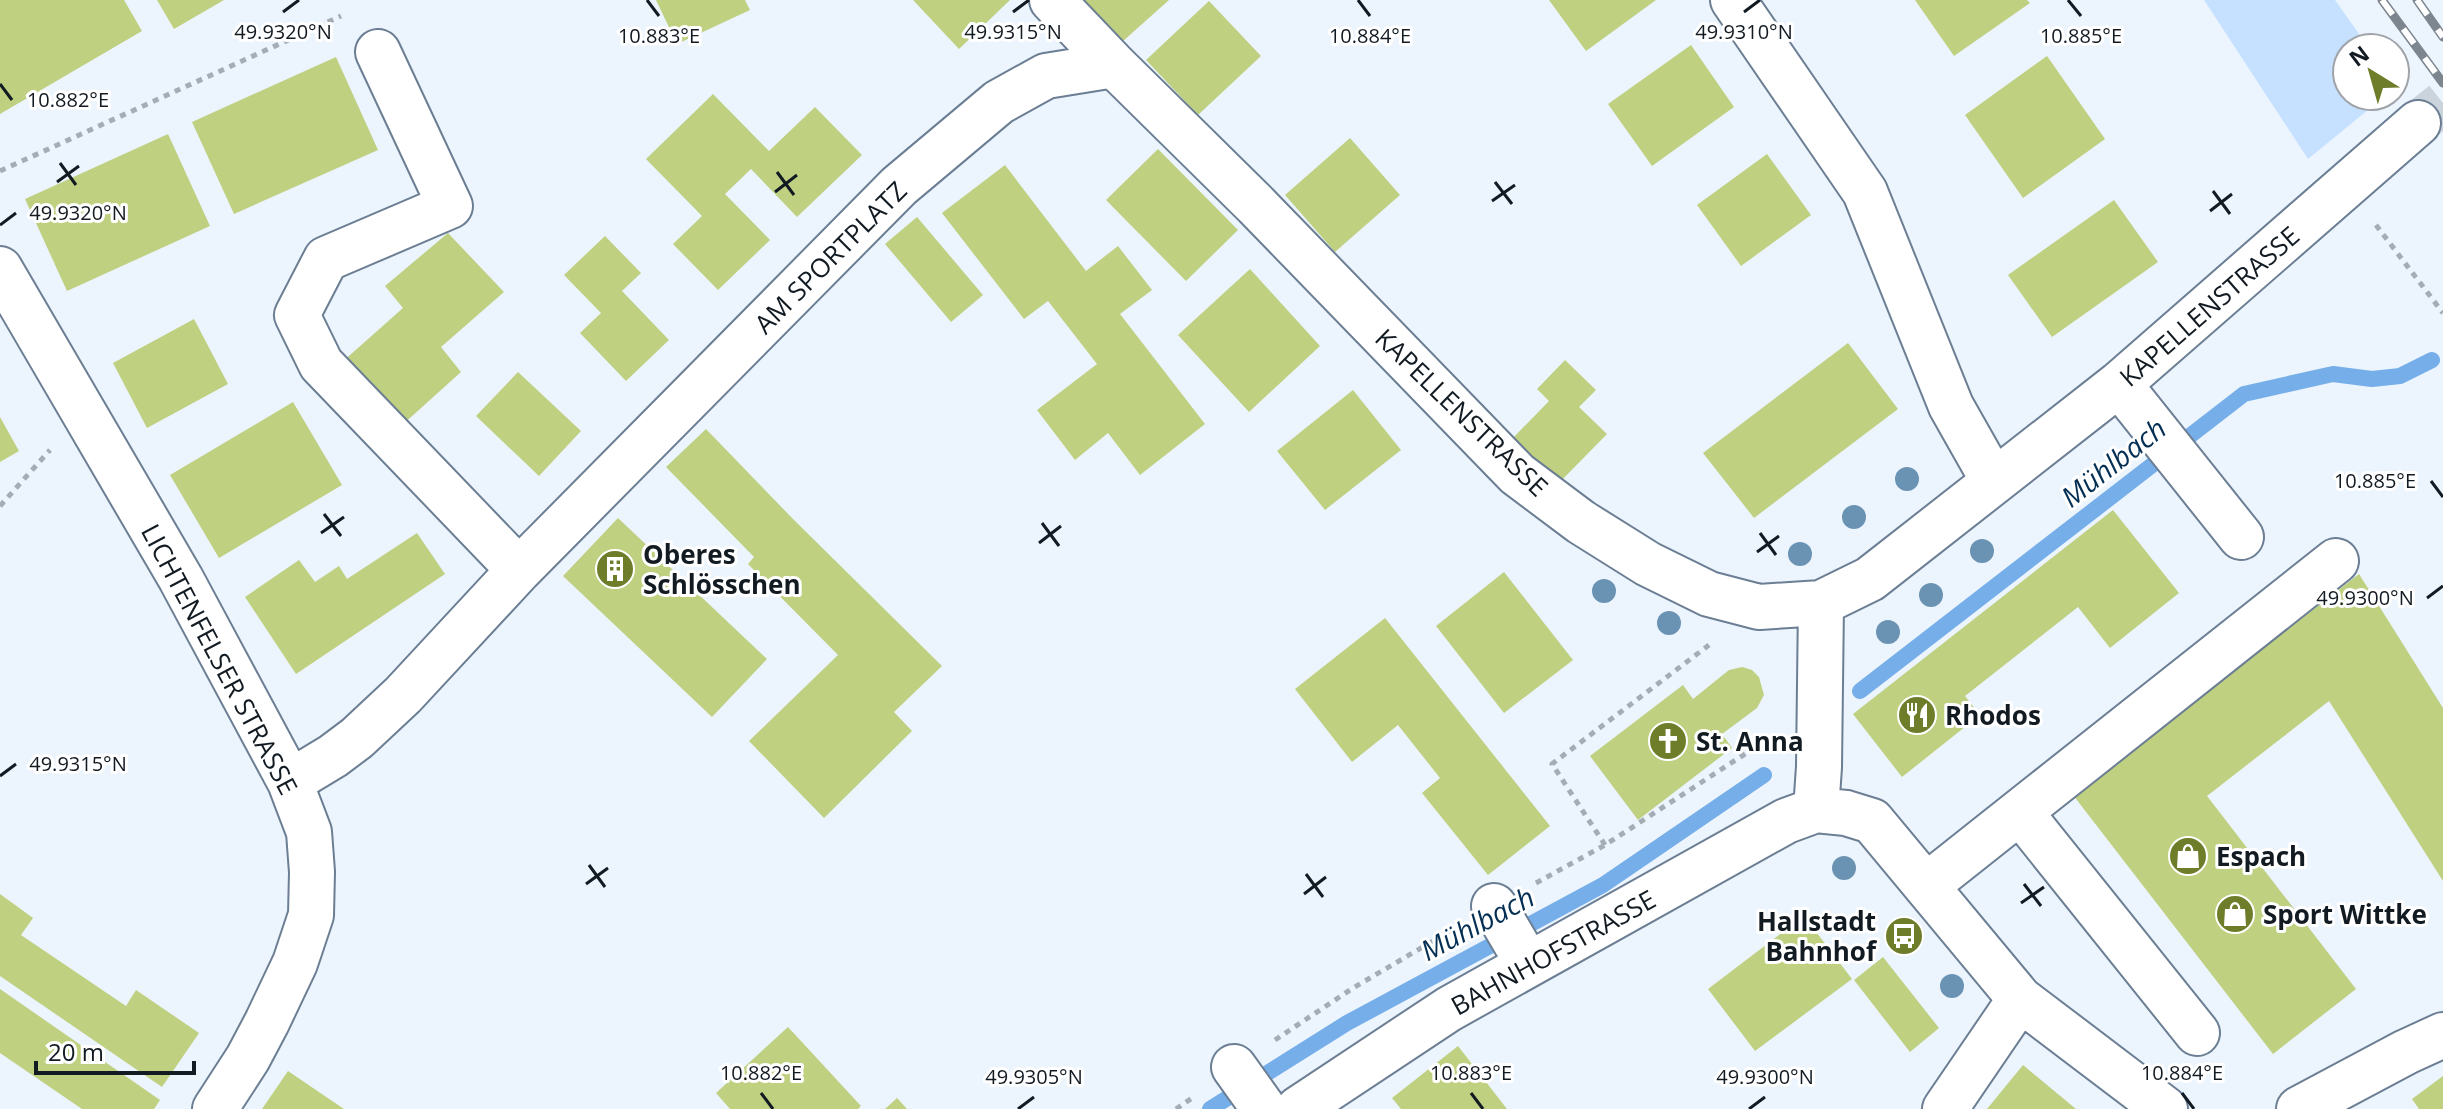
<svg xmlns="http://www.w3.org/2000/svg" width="2443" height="1109" font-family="'Open Sans',sans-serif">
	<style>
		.green { fill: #c5e1ff }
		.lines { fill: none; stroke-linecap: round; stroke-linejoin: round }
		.stream { stroke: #75aee8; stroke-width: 16 }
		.building { fill: #bfd081 }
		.minor-tunnel { stroke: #cbd3dd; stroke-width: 44; stroke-dasharray: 44 22; stroke-linecap: butt }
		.minor-casing { stroke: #6b7e93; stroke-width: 48 }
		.path { stroke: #a4acb5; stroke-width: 5; stroke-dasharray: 6 6; stroke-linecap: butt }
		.minor { stroke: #fff; stroke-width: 44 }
		.rail-casing { stroke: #7d858e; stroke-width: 9 }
		.rail { stroke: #fff; stroke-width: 6; stroke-dasharray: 18; stroke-linecap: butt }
		.tree { fill: #6a92b3 }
		.ticks { fill: none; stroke: #121a22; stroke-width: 3 }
		.labels { text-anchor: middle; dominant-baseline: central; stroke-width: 6; stroke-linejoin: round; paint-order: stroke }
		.street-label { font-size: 26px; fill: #121a22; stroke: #fff }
		.poi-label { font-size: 26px; font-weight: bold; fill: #121a22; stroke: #fff; text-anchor: start }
		.water-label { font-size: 28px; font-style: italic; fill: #042f54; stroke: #fff }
		.ticks-label { font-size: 20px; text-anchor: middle; fill: #121a22; stroke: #fff; stroke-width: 6; stroke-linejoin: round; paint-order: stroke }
	</style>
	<rect width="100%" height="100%" fill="#ecf4fe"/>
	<!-- green -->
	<path class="green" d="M2204,0H2335L2369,48H2347V96H2385L2308,159Z"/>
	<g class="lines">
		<!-- stream -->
		<path class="stream" d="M1860,691L2244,394L2333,374L2372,379L2400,376L2432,360
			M1210,1109L1347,1023L1603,885L1764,775"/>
	</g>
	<!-- building -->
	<path class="building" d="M0,0H124L142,31L0,114Z
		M157,0H224L174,29Z
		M656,0H745L750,10L677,44Z
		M913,0H1010L959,49Z
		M1084,0H1169L1122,42Z
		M1549,0H1656L1586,51Z
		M1915,0H2027L2030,3L1954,56Z
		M1209,1L1261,56L1198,115L1146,60Z
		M1691,45L1734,107L1652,166L1608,104Z
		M2047,56L2105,139L2023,198L1965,115Z
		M336,57L378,150L234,214L192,122Z
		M713,94L769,151L815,107L862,155L797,217L751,169L725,194L770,240L718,290L673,244L702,216L646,159Z
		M168,134L210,226L67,291L25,199Z
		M1350,138L1400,195L1335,252L1285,195Z
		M1158,149L1238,230L1186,281L1106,200Z
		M1767,154L1811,215L1741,266L1697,205Z
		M1005,165L1086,271L1118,246L1152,290L1120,314L1205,424L1140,475L1108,433L1075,460L1037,410L1097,364L1048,301L1024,319L942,213Z
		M2114,200L2158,262L2052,337L2008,275Z
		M917,217L983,295L951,322L885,244Z
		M448,233L504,292L441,347L461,372L400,427L341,363L403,308L385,286Z
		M605,236L641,273L622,291L669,340L626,381L580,333L601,313L564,275Z
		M1250,269L1320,346L1249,412L1178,335Z
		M194,319L228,384L147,428L113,363Z
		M1848,343L1898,409L1754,518L1703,453Z
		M1565,360L1596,390L1579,407L1607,434L1557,485L1511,440L1549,401L1537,389Z
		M518,372L581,431L539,476L476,416Z
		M1353,390L1401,450L1325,510L1277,451Z
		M293,402L342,485L219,558L170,475Z
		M0,417L19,451L0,462Z
		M706,429L793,519L942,666L894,712L912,731L824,818L749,741L838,655L748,564L754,557L666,467Z
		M2113,510L2179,593L2110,648L2078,607L1965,696L1980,715L1902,777L1853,714Z
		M618,518L767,659L712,717L563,576Z
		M417,533L445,574L296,674L245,597L299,560L315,582L339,566L347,579Z
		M1504,572L1573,660L1504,713L1436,626Z
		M2359,574L2443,708V881L2329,701L2207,796L2356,989L2273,1054L2073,795Z
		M1385,618L1550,826L1488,875L1422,793L1440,778L1398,725L1352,762L1295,689Z
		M1742,667L1752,670L1759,677L1764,695L1757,708L1722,734L1732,748L1638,820L1590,756L1683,685L1693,699L1729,670Z
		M0,894L33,918L21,935L126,1006L136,990L199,1033L162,1087L0,976Z
		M1804,916L1852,979L1755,1051L1708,989Z
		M1883,957L1939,1028L1910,1052L1854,980Z
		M0,989L160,1100L154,1109H82L0,1053Z
		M788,1027L861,1106L858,1109H730L716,1093Z
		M1458,1046L1507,1109H1401L1392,1098Z
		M2023,1065L2076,1109H1987Z
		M288,1071L344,1109H262Z
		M2443,1076V1109H2419L2412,1099Z
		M897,1098L907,1109H885Z"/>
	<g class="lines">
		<!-- minor-tunnel -->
		<path class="minor-tunnel" d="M2418,123L2443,103"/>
		<!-- minor casing -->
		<g class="minor-casing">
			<path id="minor" d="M1052,0L1114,65L1256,205L1517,474L1581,522L1648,564L1709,594L1759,607L1821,603L1870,579L2119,384L2418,123
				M1733,0L1865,192L1951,406L1994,482
				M378,52L450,206L326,259L297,315L321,364L519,570
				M0,269L181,579L290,782L309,832L312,872L311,915L295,963L267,1022L248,1058L215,1109
				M2119,384L2241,537
				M290,782L333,756L357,738L403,695L519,570L899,186L999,102L1046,76L1114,65
				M1816,810L1819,767L1821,603
				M2020,812L2197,1033
				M1926,886L2336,561
				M1494,906L1528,964
				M1234,1067L1264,1109
				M1298,1109L1449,1009L1786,821L1816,810L1846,813L1872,821L2020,999L2165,1109
				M1945,1109L2020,999
				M2299,1109L2406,1052L2443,1035"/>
		</g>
		<!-- path -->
		<path class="path" d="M0,171L341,16
			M2376,225L2443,313
			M0,506L50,450
			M1605,845L1552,764L1709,645
			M1536,883L1605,845L1768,739
			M1275,1040L1353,988L1450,931
			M1176,1109L1195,1096"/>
		<!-- minor -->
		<use href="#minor" class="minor"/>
		<!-- rail casing -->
		<g class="rail-casing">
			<path id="rail" d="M2382,0L2443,83
				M2417,0L2443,37"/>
		</g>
		<!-- rail -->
		<use href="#rail" class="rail"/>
	</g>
	<!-- trees -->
	<g class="tree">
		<circle cx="1907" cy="479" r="12"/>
		<circle cx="1854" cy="517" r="12"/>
		<circle cx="1982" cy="551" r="12"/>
		<circle cx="1800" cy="554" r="12"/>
		<circle cx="1604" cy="591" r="12"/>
		<circle cx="1931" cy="595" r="12"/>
		<circle cx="1669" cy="623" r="12"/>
		<circle cx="1888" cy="632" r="12"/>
		<circle cx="1844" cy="868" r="12"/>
		<circle cx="1952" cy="986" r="12"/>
	</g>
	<!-- ticks -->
	<path class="ticks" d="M647,0L659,16M1358,0L1370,16M2068,0L2081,16M283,12L299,0M1013,12L1029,0M1744,12L1760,0M0,84L12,100M60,163L76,185M777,172L794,195M57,182L79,166M1495,182L1512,204M2213,191L2230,214M775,192L797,175M1492,201L1515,185M2210,211L2232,194M0,225L16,213M2431,481L2443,497M324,514L341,536M1042,523L1059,546M321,533L344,517M1760,533L1776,555M1039,543L1061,526M1757,552L1779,536M2427,598L2443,586M0,776L16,764M589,865L605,887M1306,874L1323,897M586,884L608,868M2024,884L2041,906M1304,894L1326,877M2021,903L2044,887M761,1093L773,1109M1471,1093L1483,1109M2182,1093L2194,1109M1018,1109L1034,1097M1749,1109L1765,1097"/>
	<!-- icons -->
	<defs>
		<g id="building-disc" transform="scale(2)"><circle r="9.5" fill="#6e7d2a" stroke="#fff"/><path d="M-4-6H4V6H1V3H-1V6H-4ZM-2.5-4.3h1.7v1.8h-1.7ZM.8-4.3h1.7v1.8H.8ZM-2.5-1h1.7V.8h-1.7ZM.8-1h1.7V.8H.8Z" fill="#fff"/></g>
		<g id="restaurant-disc" transform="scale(2)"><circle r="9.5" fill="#6e7d2a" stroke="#fff"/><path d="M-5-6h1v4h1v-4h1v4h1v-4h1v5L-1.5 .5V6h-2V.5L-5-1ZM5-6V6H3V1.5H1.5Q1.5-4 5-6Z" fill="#fff"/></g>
		<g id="church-disc" transform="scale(2)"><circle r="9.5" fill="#6e7d2a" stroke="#fff"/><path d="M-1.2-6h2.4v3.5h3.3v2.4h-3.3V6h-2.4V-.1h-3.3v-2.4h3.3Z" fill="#fff"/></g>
		<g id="shop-disc" transform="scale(2)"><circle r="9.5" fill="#6e7d2a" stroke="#fff"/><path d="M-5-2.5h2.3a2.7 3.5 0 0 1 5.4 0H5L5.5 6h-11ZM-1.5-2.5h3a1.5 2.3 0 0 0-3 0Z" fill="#fff"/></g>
		<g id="bus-disc" transform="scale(2)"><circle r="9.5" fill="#6e7d2a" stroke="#fff"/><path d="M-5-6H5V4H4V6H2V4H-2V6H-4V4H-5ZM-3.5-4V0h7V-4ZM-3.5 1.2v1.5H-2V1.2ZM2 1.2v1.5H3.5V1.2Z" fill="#fff"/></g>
	</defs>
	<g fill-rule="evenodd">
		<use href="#building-disc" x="615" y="569"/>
		<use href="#restaurant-disc" x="1917" y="715"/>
		<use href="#church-disc" x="1668" y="741"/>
		<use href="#shop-disc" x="2188" y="856"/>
		<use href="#shop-disc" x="2235" y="914"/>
		<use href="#bus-disc" x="1904" y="936"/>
	</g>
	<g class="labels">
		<!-- street labels -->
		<g class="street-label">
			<text transform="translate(830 257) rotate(-45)">AM SPORTPLATZ</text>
			<text transform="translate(2209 306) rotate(-41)">KAPELLENSTRASSE</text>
			<text transform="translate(1462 412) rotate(44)">KAPELLENSTRASSE</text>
			<text transform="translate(220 659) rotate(62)">LICHTENFELSER STRASSE</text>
			<text transform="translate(1553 952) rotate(-29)">BAHNHOFSTRASSE</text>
		</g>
		<!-- poi labels -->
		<g class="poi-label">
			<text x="643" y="554">Oberes<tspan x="643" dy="30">Schlösschen</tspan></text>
			<text x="1945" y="715">Rhodos</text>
			<text x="1696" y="741">St. Anna</text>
			<text x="2216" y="856">Espach</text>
			<text x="2263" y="914">Sport Wittke</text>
			<text x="1876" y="921" text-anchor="end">Hallstadt<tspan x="1876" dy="30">Bahnhof</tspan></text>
		</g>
		<!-- water labels -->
		<g class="water-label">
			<text transform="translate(2113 462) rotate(-38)">Mühlbach</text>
			<text transform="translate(1477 923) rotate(-28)">Mühlbach</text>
		</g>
	</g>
	<g class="ticks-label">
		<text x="283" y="39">49.9320°N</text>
		<text x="1013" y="39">49.9315°N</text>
		<text x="1744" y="39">49.9310°N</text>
		<text x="659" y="43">10.883°E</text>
		<text x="1370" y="43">10.884°E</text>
		<text x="2081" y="43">10.885°E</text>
		<text x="68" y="107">10.882°E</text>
		<text x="78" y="220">49.9320°N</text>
		<text x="2375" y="488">10.885°E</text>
		<text x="2365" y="605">49.9300°N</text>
		<text x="78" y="771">49.9315°N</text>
		<text x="761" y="1080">10.882°E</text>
		<text x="1471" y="1080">10.883°E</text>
		<text x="2182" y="1080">10.884°E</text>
		<text x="1034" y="1084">49.9305°N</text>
		<text x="1765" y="1084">49.9300°N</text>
	</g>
	<!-- north arrow -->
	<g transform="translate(2371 72) rotate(323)"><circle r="38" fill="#ffffff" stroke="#a0a3a7" stroke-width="2"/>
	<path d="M0-6L14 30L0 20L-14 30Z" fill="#6e7d2a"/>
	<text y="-12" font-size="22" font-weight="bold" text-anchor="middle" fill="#121a22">N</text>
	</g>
	<!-- scale -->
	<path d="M36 1061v12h158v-12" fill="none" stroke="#121a22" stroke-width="4"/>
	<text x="48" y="1061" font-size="24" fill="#121a22" stroke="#ffffff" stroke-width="6" paint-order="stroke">20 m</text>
</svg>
